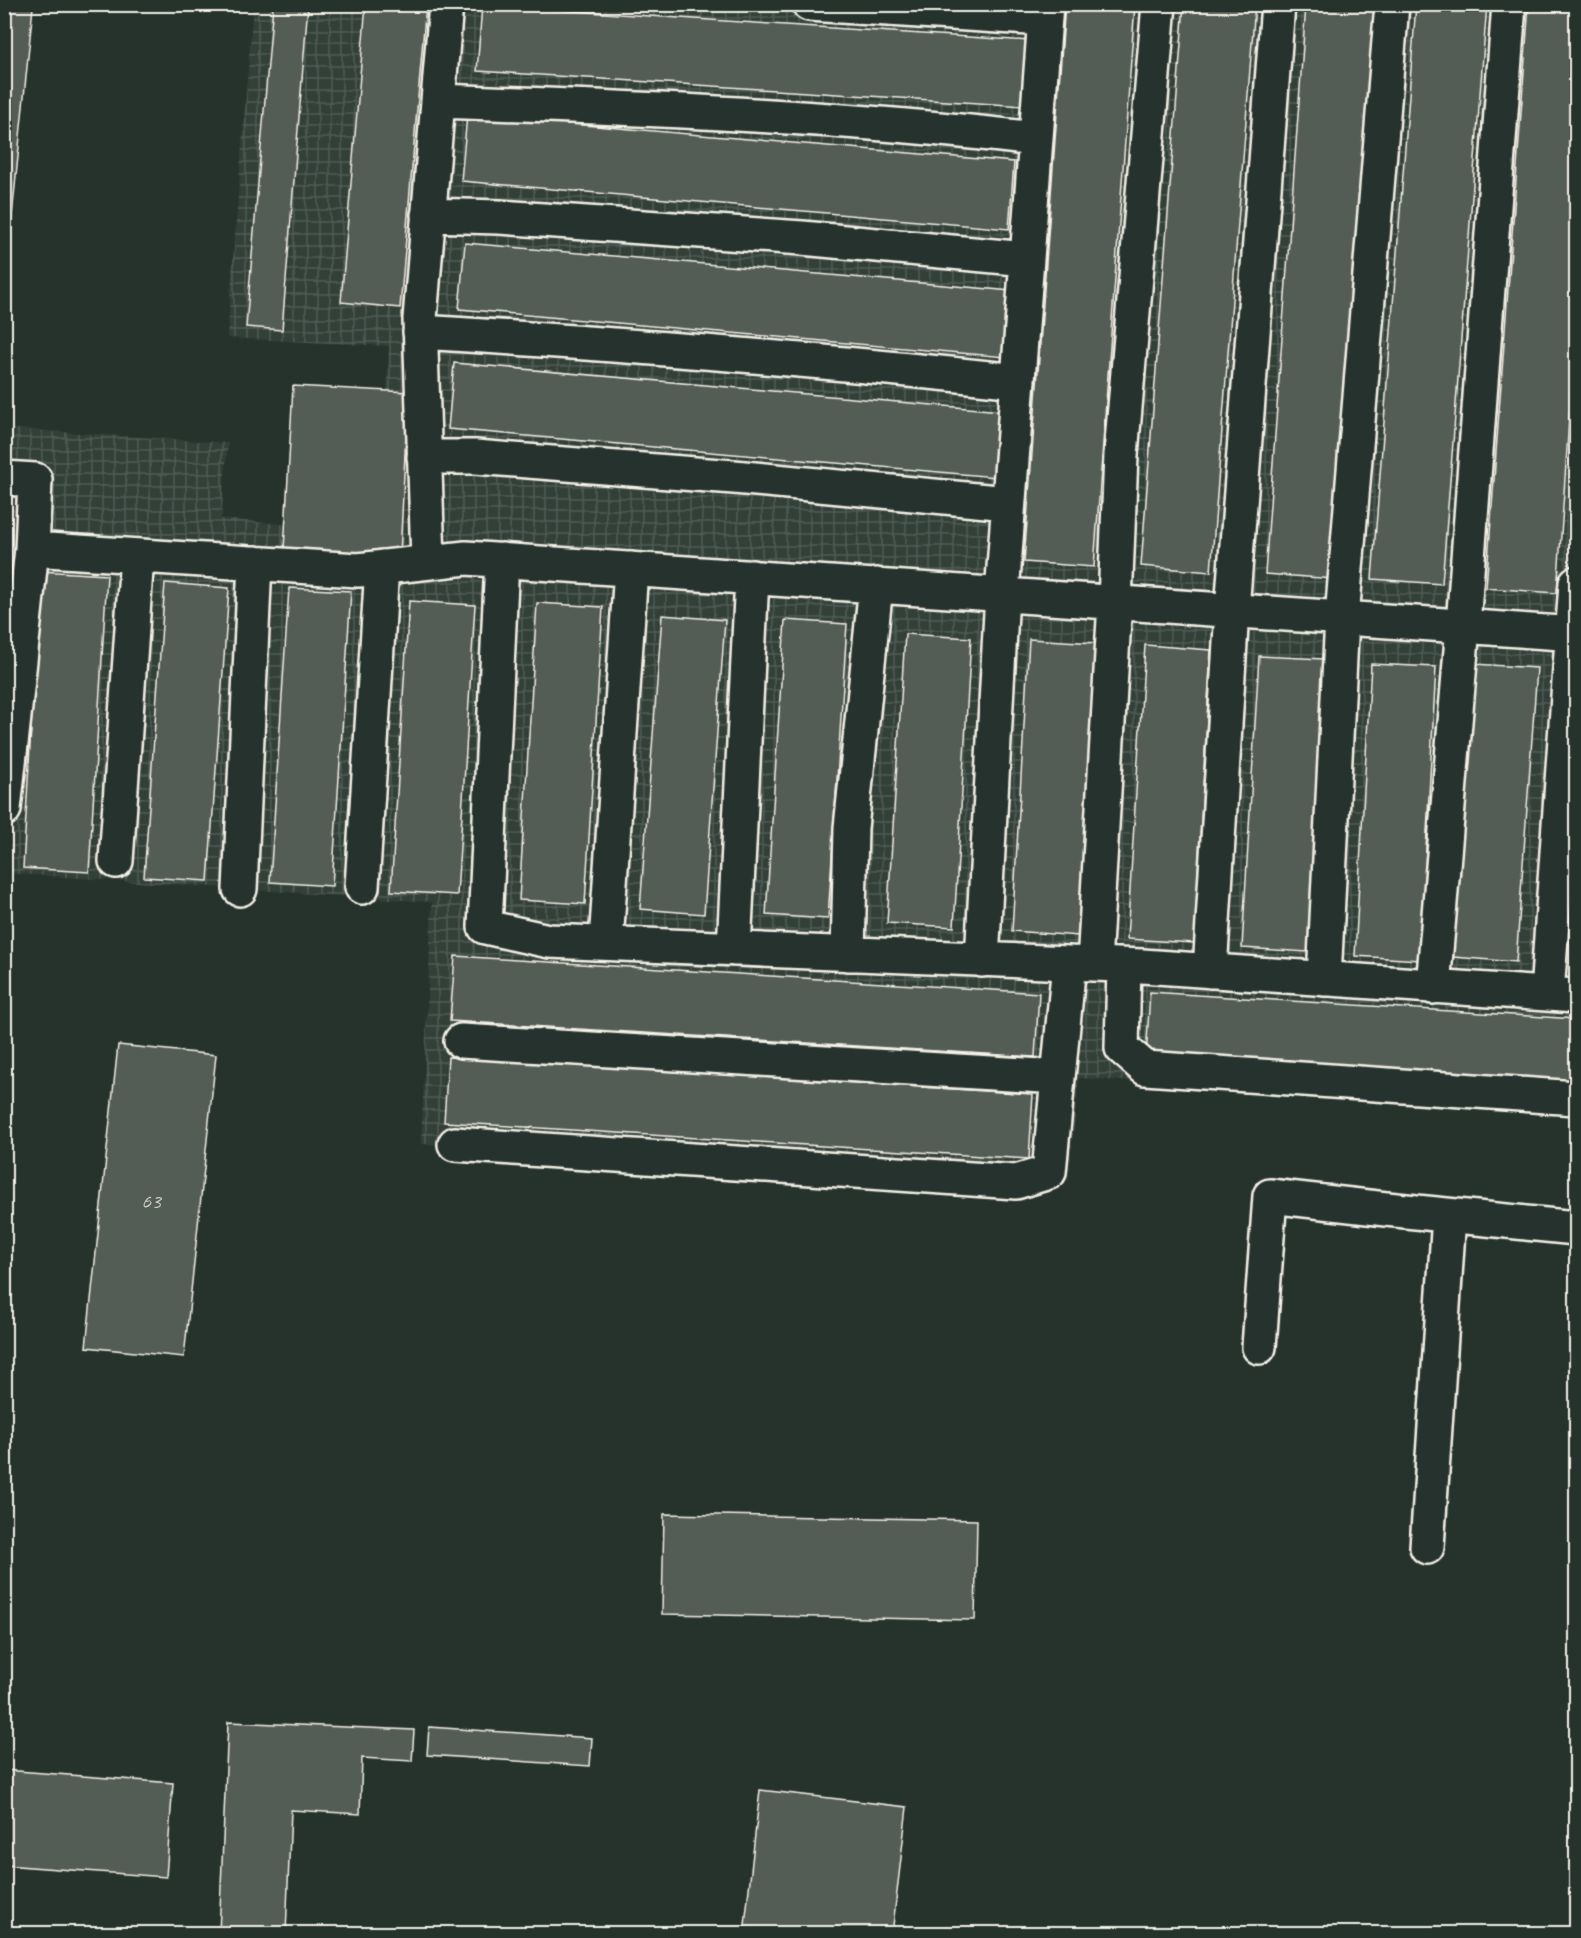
<svg xmlns="http://www.w3.org/2000/svg" width="1581" height="1938" font-family="Caveat,sans-serif">
	<style>
		.industrial { fill: url(#industrial-grid) }
		.building { fill: #525c55; stroke: #f4f1e8; stroke-width: 1.5 }
		.lines { fill: none; stroke-linecap: round; stroke-linejoin: round }
		.minor-casing { stroke: #f4f1e8; stroke-width: 38 }
		.minor { stroke: #26332d; stroke-width: 33 }
		.labels { text-anchor: middle; dominant-baseline: central; stroke-width: 4.5; stroke-linejoin: round; paint-order: stroke }
		.number-label { font-size: 22px; fill: #ccccc3 }
	</style>
	<defs>
		<pattern id="industrial-grid" width="8" height="8" patternUnits="userSpaceOnUse" patternTransform="scale(1.5)"><rect width="8" height="8" fill="#333f39"/><path d="M0 4h8M4 0v8" fill="none" stroke="#515b56"/></pattern>
	</defs>
	<rect width="100%" height="100%" fill="#26332d"/>
	<filter id="ink" filterUnits="userSpaceOnUse"><feTurbulence type="fractalNoise" baseFrequency=".0167" numOctaves="2"/><feDisplacementMap in="SourceGraphic" scale="12" xChannelSelector="R" yChannelSelector="G"/><feConvolveMatrix kernelMatrix="1 2 1 2 8 2 1 2 1" color-interpolation-filters="sRGB"/></filter>
	<g filter="url(#ink)">
		<!-- industrial -->
		<path class="industrial" d="M253,5H1576V1115L1079,1078L1068,1180L421,1144L432,902L5,873L4,428L228,443L221,519L380,532L389,346L227,338Z"/>
		<!-- building -->
		<path class="building" d="M4,4L33,7L4,296Z
			M273,4H308L282,330L246,327Z
			M366,4H426L400,308L341,302Z
			M1065,4H1135L1094,567L1024,562Z
			M1184,4H1255L1211,572L1141,566Z
			M1306,4H1376L1335,579L1265,574Z
			M1416,4H1487L1442,584L1372,579Z
			M1529,4H1576V319L1557,593L1486,588Z
			M482,5L1030,41L1025,106L477,71Z
			M467,115L1014,162L1009,229L461,181Z
			M465,243L1012,291L1006,357L459,309Z
			M454,363L1001,411L996,477L448,429Z
			M293,386L408,392L400,556L284,550Z
			M4,497L9,498L5,567H4Z
			M40,571L107,575L89,872L23,868Z
			M165,583L229,588L208,881L144,877Z
			M289,588L351,591L332,886L270,882Z
			M409,601L475,605L457,895L391,891Z
			M537,603L603,607L585,904L519,900Z
			M662,615L725,620L704,914L640,909Z
			M785,620L847,624L828,919L766,915Z
			M905,634L971,638L954,927L887,923Z
			M1029,639L1096,643L1079,936L1012,931Z
			M1145,645L1211,650L1194,943L1127,939Z
			M1259,656L1324,659L1308,952L1242,948Z
			M1371,664L1436,667L1420,960L1355,956Z
			M1474,664L1537,668L1516,962L1453,957Z
			M455,956L1039,993L1035,1057L450,1021Z
			M1150,992L1576,1019V1086L1146,1058Z
			M118,1045L216,1055L184,1357L86,1347Z
			M448,1057L1033,1094L1029,1159L444,1122Z
			M664,1514L977,1520L975,1620L662,1614Z
			M228,1722L414,1730L412,1761L362,1758L360,1814L291,1810L286,1934H219Z
			M429,1727L592,1738L590,1766L427,1755Z
			M4,1770L173,1783L166,1877L4,1865Z
			M760,1790L907,1807L892,1934H744Z"/>
		<g class="lines">
			<!-- minor casing -->
			<g class="minor-casing">
				<path id="minor" d="M809,4L1045,19
					M438,101C637,108 837,116 1035,139
					M428,215L499,217L802,238L1027,259
					M420,332C619,344 819,360 1018,381
					M424,457H475L734,477L1008,503
					M4,478L35,480L32,549
					M502,560L485,927L549,941L1142,966L1576,996
					M428,561L420,319L446,4
					M4,809L32,549L358,570L466,558L1576,634
					M116,861L137,556
					M362,887L382,567
					M240,889L255,563
					M606,943L631,569
					M734,949L752,577
					M848,954L851,828L876,585
					M982,960L1002,594L1046,4
					M1094,964L1115,602L1121,455L1159,4
					M1124,966L1122,1048L1145,1068L1576,1098
					M1210,971L1232,610L1278,4
					M1324,979L1342,618L1392,4
					M1433,987L1463,626L1509,4
					M1547,994L1576,583
					M461,1041L1058,1077
					M455,1144L1016,1182L1049,1172L1069,963
					M1259,1347L1270,1196L1386,1209L1576,1228
					M1427,1547L1449,1216"/>
			</g>
			<!-- minor -->
			<use href="#minor" class="minor"/>
		</g>
	</g>
	<g class="labels">
		<!-- number labels -->
		<g class="number-label">
			<text x="151" y="1201">63</text>
		</g>
	</g>
	<!-- margin -->
	<rect width="1581" height="1938" fill="none" stroke="#26332d" stroke-width="24"/>
	<rect x="12" y="12" width="1557" height="1914" fill="none" stroke="#f4f1e8" stroke-width="2" filter="url(#ink)"/>
</svg>
